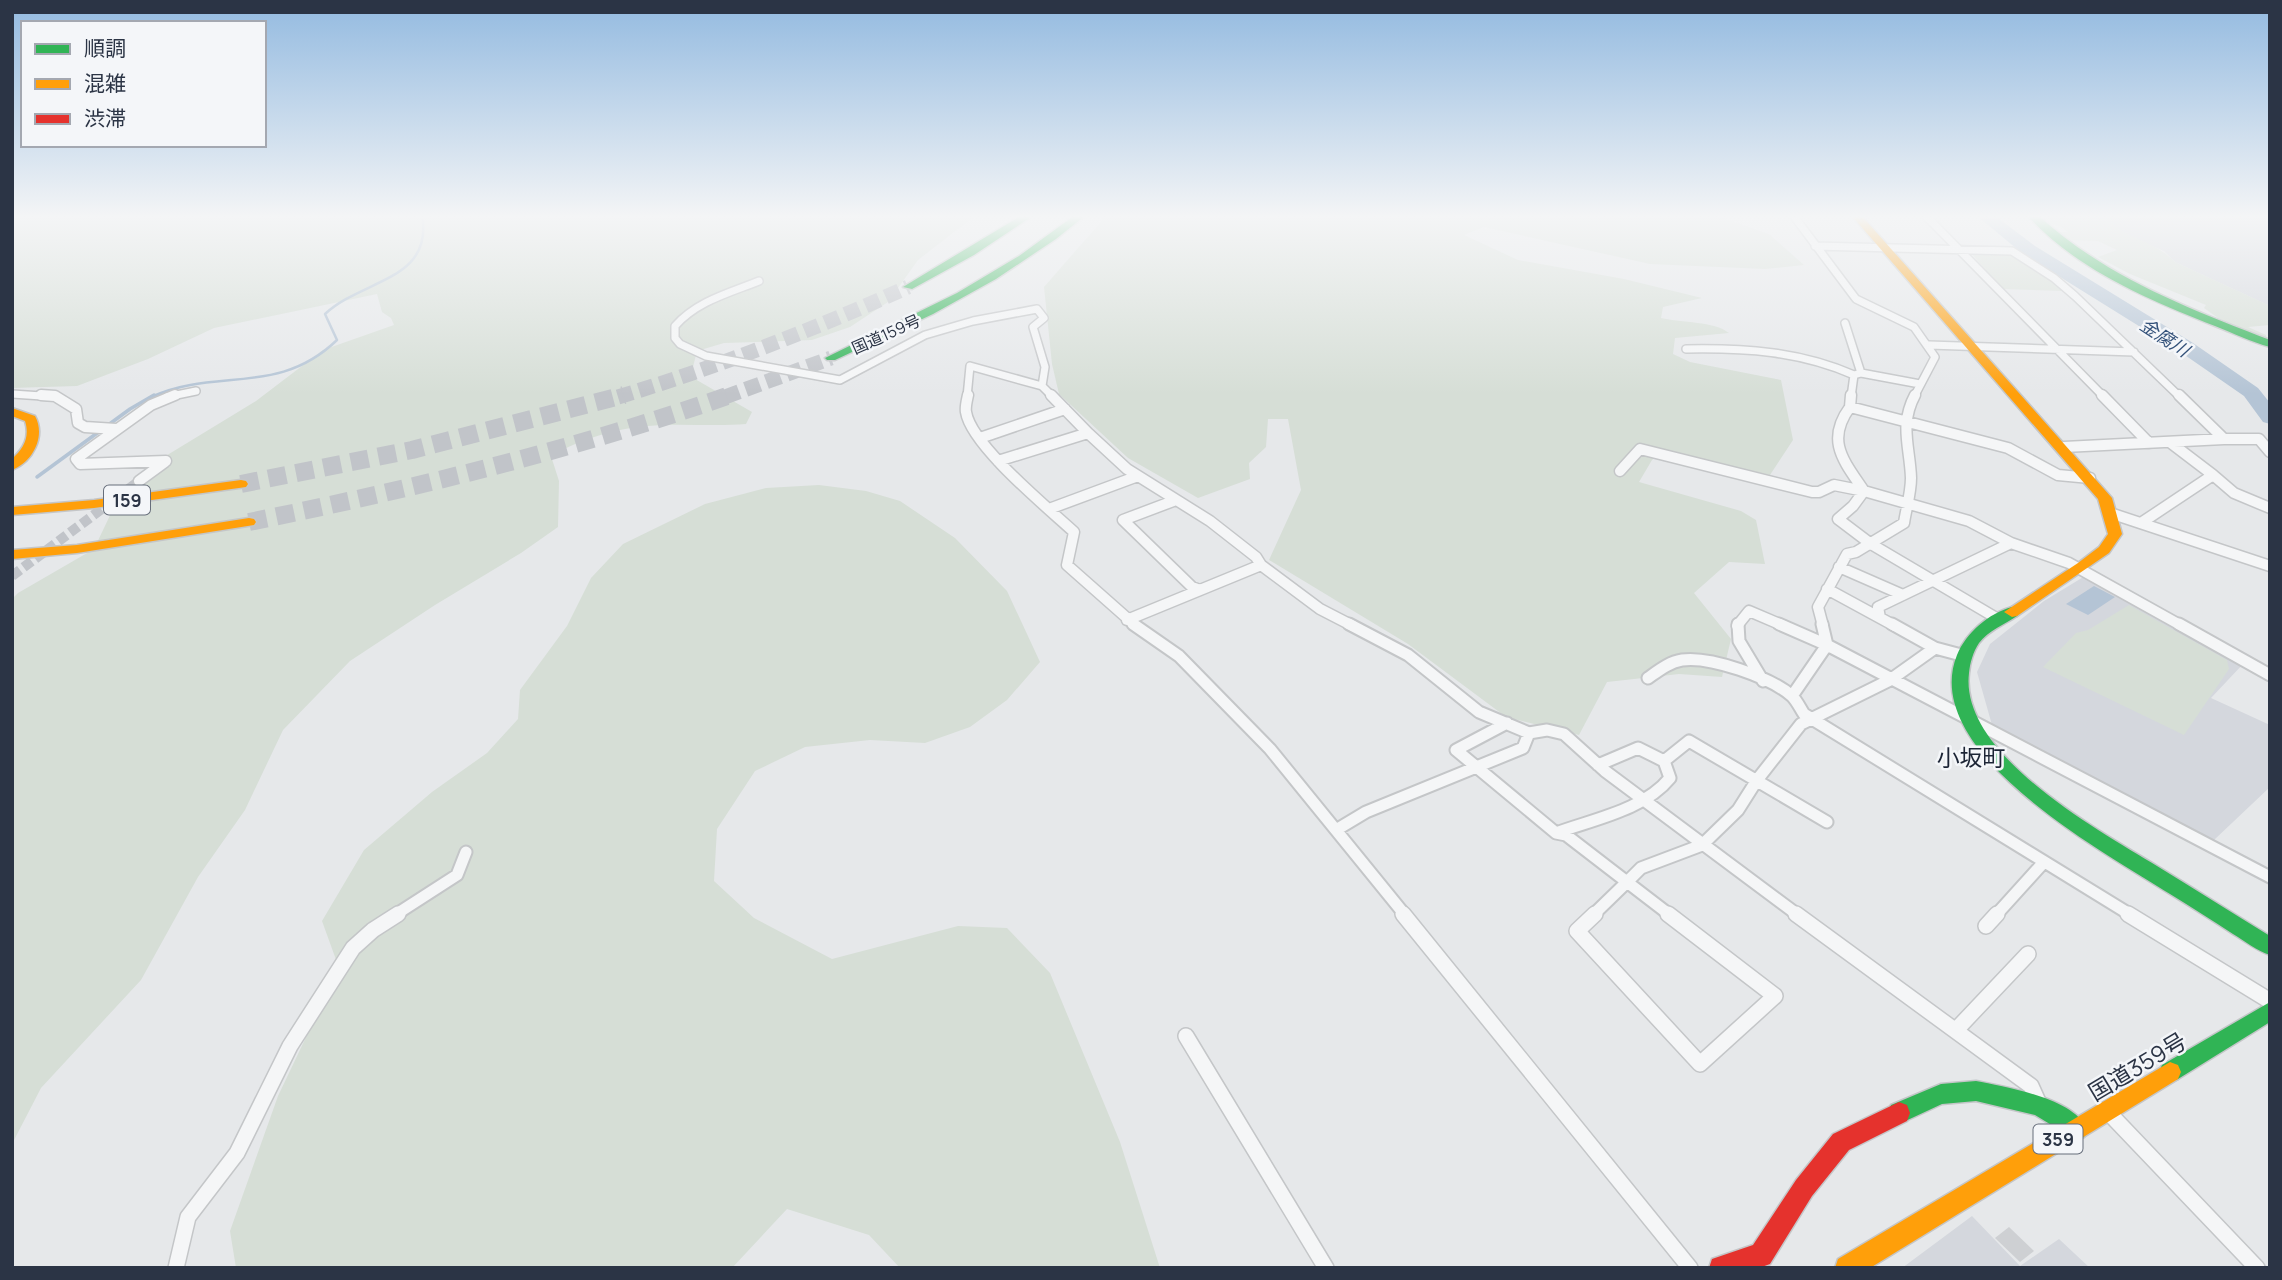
<svg xmlns="http://www.w3.org/2000/svg" width="2282" height="1280" font-family="Manrope,'Noto Sans JP',sans-serif">
	<style>
		.built { fill: #d4d7dd }
		.green { fill: #d6ded6 }
		.water { fill: #b4c4d5 }
		.lines { fill: none; stroke-linecap: round; stroke-linejoin: round }
		.stream-far1 { stroke: #b4c4d5; stroke-width: 2.5 }
		.stream { stroke: #b4c4d5; stroke-width: 3.5 }
		.river { fill: #b4c4d5; fill-rule: evenodd }
		.building { fill: #ced0d3 }
		.street-tunnel { stroke: #c1c4c9; stroke-width: 10; stroke-dasharray: 10 4.5; stroke-linecap: butt }
		.highway-tunnel-far1 { stroke: #c1c4c9; stroke-width: 15; stroke-dasharray: 15 7; stroke-linecap: butt }
		.highway-tunnel { stroke: #c1c4c9; stroke-width: 18; stroke-dasharray: 18 10; stroke-linecap: butt }
		.street-far3-casing { stroke: #c4c6c8; stroke-width: 10 }
		.street-far2-casing { stroke: #c4c6c8; stroke-width: 13 }
		.street-far1-casing { stroke: #c4c6c8; stroke-width: 15 }
		.street-casing { stroke: #c4c6c8; stroke-width: 18 }
		.fast-casing { stroke: #c4c6c8; stroke-width: 3 }
		.slow-casing { stroke: #c4c6c8; stroke-width: 3 }
		.jam-casing { stroke: #c4c6c8; stroke-width: 3 }
		.street-far3 { stroke: #f5f6f7; stroke-width: 7 }
		.street-far2 { stroke: #f5f6f7; stroke-width: 10 }
		.street-far1 { stroke: #f5f6f7; stroke-width: 11 }
		.street { stroke: #f5f6f7; stroke-width: 15 }
		.fast { fill: #30b455; fill-rule: evenodd }
		.slow { fill: #ff9f0a; fill-rule: evenodd }
		.jam { fill: #e5322d; fill-rule: evenodd }
		.labels { text-anchor: middle; dominant-baseline: central; stroke-width: 5; stroke-linejoin: round; paint-order: stroke }
		.far-street-label { font-size: 16px; fill: #2b3445; stroke: #f4f6f9 }
		.far-water-label { font-size: 18px; font-style: italic; fill: #34527a; stroke: #f4f6f9 }
		.shield { fill: #f4f6f9; stroke: #676e7b; stroke-width: 2 }
		.shield-label { font-size: 18px; font-weight: bold; fill: #2b3445 }
		.quarter-label { font-size: 23px; fill: #1d2536; stroke: #f4f6f9 }
		.near-street-label { font-size: 23px; fill: #2b3445; stroke: #f4f6f9 }
	</style>
	<rect width="100%" height="100%" fill="#e6e8ea"/>
	<!-- built -->
	<path class="built" d="M2103,215H2270V306L2175,262L2164,251L2125,235Z
		M2085,576L2244,663L2211,698L2270,725V787L2214,840L1992,725L1977,672L1990,644L2044,601Z
		M1972,1216L2020,1266L2059,1239L2090,1268H1902Z"/>
	<!-- green -->
	<path class="green" d="M12,215H976L918,260L888,302L850,327L812,340L724,343L697,351L693,367L695,379L752,412L746,424C710,427 673,422 638,427C607,431 577,441 551,456L559,481L558,527L521,553L435,605L350,661L283,730L245,810L198,877L141,980L41,1088L12,1144V599L18,593L94,549L114,507L146,468L256,401L323,350L394,325L391,318L382,312L377,294L214,328L148,359L77,386L12,388Z
		M1107,215H1714L1769,234L1804,265L1765,269L1650,264L1484,227L1464,235L1518,260L1624,279L1702,298L1663,307L1661,318C1682,323 1714,321 1729,333L1675,338L1673,354L1690,362L1781,380L1793,440L1770,475L1661,453L1652,460L1639,482L1741,511L1756,520L1765,564L1729,562L1694,593L1731,639L1722,677L1679,674L1607,682L1579,735L1506,717L1408,644L1269,560L1301,490L1288,419H1268L1266,447L1249,463L1250,479L1198,498L1128,458L1059,394L1052,364L1044,287Z
		M2040,215H2103C2125,240 2154,240 2175,262L2266,304L2270,306V325L2248,327L2266,335L2267,341L2218,318L2204,308L2206,305L2130,274L2098,257L2117,250L2098,241L2069,240L2075,247H2072L2054,232H2068L2058,225L2046,224Z
		M1970,252L2012,255L2051,280L2062,291L2002,289Z
		M819,485L866,491L900,501L955,538L1007,591L1040,662L1007,700L970,727L925,743L870,740L805,747L755,771L717,829L714,881L754,918L832,959L958,926L1007,928L1050,973L1120,1142L1160,1268H900L869,1235L787,1209L732,1268H236L230,1231L278,1096L339,968L322,921L364,850L432,792L487,753L518,719L520,690L567,626L591,578L623,544L705,504L766,488Z
		M2129,605L2227,660L2229,669L2184,735L2043,667L2076,633L2088,630Z"/>
	<!-- water -->
	<path class="water" d="M2094,586L2115,597L2088,615L2066,604Z"/>
	<g class="lines">
		<!-- stream-far1 -->
		<path class="stream-far1" d="M151,397C216,367 278,397 337,340L325,314C362,279 434,281 422,215"/>
		<!-- stream -->
		<path class="stream" d="M37,477L130,409L154,395"/>
		<!-- river -->
		<path class="river" d="M1976,215H1994L2035,246L2193,343L2258,388L2270,403V424L2263,422L2244,396L2179,351L2023,254Z"/>
	</g>
	<!-- building -->
	<path class="building" d="M2009,1227L2034,1251L2020,1262L1995,1238Z"/>
	<g class="lines">
		<!-- street-tunnel -->
		<path class="street-tunnel" d="M12,576L139,481"/>
		<!-- highway-tunnel-far1 -->
		<path class="highway-tunnel-far1" d="M618,397C717,367 813,330 908,287
			M725,397L831,358"/>
		<!-- highway-tunnel -->
		<path class="highway-tunnel" d="M241,484L412,450L624,395
			M249,522C412,489 573,450 730,395"/>
		<!-- street-far3 casing -->
		<g class="street-far3-casing">
			<path id="street-far3" d="M1793,215L1856,299L1914,327L1935,357L1914,397
				M1925,215L2104,397
				M1815,246L2012,251L2054,278L2075,296L2180,397
				M759,281C729,293 697,301 675,326V338L680,344L706,356L840,380L925,335L973,321L1037,309L1044,318L1033,327L1045,367L1042,386L1053,397
				M1845,323L1861,373
				M1929,345L2134,352
				M1686,349C1745,348 1799,351 1854,375
				M12,394L57,397
				M167,397L196,391
				M967,397L970,366L1042,386
				M1851,397L1854,375L1861,373L1920,384"/>
		</g>
		<!-- street-far2 casing -->
		<g class="street-far2-casing">
			<path id="street-far2" d="M41,395L55,396L76,409L78,423L85,427L116,429
				M968,395C967,400 965,407 966,412C971,445 1048,508 1074,532L1067,565L1136,626
				M1051,395L1088,433
				M2102,395L2149,443
				M1850,407L1851,395
				M980,438L1065,409
				M2224,439H2259L2270,452
				M2064,447L2224,439L2179,395
				M166,461L80,464L76,459L151,405L175,395
				M998,461L1088,433L1127,469L1210,521L1256,557L1261,565L1320,609L1353,626
				M1620,471L1640,449L1812,492H1819L1834,485L1864,491L1853,506L1838,519L1871,544L1998,619
				M2213,475L2234,493L2270,508
				M2090,478L2058,475L2008,448L1850,407C1825,441 1844,461 1864,491L1969,521L2011,543L2069,563L2182,626
				M139,481L165,462
				M1176,500L1123,520L1192,587L1200,590
				M1049,509L1138,476
				M2110,513L2270,566
				M2141,523L2213,475L2171,443
				M1839,567L1903,595
				M1827,589L1895,626
				M1880,618L1878,607L2011,543
				M1127,620L1261,565
				M1737,626L1749,611L1784,626
				M1823,626L1818,607L1847,554L1856,552L1904,523C1906,509 1911,493 1911,478C1910,447 1899,425 1915,395"/>
		</g>
		<!-- street-far1 casing -->
		<g class="street-far1-casing">
			<path id="street-far1" d="M1133,624L1179,656L1270,749L1405,915
				M1349,624L1408,655L1479,712L1529,733L1547,730L1564,734L1605,771L1798,915
				M1738,624L1739,641L1763,681
				M1779,624L1827,645L1792,696
				M1822,624L1827,645L2270,877
				M1892,624L1935,648
				M2179,624L2270,675
				M1648,678C1658,671 1669,662 1682,660C1710,656 1770,677 1792,696C1797,701 1800,708 1804,714L2131,915
				M1507,723L1456,750L1556,833L1566,835L1627,882
				M1598,765L1638,748L1664,761
				M1336,830L1366,812L1523,748L1529,733
				M1556,833C1594,819 1644,810 1670,778L1664,761L1689,741L1827,822
				M1627,882L1670,915
				M1627,882L1641,868L1702,845L1738,810L1757,780L1801,724L1890,680L1935,648L1965,656
				M395,915L457,875L466,852
				M1593,915L1627,882
				M1996,915L2044,862"/>
		</g>
		<!-- street casing -->
		<g class="street-casing">
			<path id="street" d="M1403,914L1690,1268
				M1595,914L1577,931L1700,1064L1775,996L1668,914
				M1796,914L2031,1086L2040,1106
				M2128,914L2270,1001
				M1986,926L1997,914
				M1956,1030L2028,954
				M1186,1036L1326,1268
				M2109,1113L2257,1268
				M176,1268L188,1217L237,1153L290,1046L353,948L373,930L398,914"/>
		</g>
		<!-- fast casing -->
		<g class="fast-casing">
			<path id="fast" d="M1022,215H1034L974,255L912,289L903,287Z
				M1075,215H1086L1056,239L996,279L933,314L835,360H827L825,358L957,293L1019,256Z
				M2027,215H2038C2104,276 2187,308 2270,340V347C2251,342 2233,333 2215,326C2149,300 2075,269 2027,215Z
				M2012,607L2020,612L2017,616C2005,624 1988,631 1979,643C1973,652 1970,663 1969,673C1959,754 2098,830 2157,866C2195,889 2232,913 2270,936V955C2257,951 2245,941 2233,934C2212,920 2191,907 2170,894C2104,852 1918,752 1957,655C1966,633 1989,613 2012,607Z
				M2270,1002V1022L2178,1079L2170,1082L2162,1079L2159,1072L2162,1065Z
				M1976,1081C2006,1087 2074,1098 2087,1129L2084,1137L2076,1140L2035,1115L1976,1101L1942,1104L1899,1124L1891,1121L1888,1113L1891,1105L1941,1084Z"/>
		</g>
		<!-- slow casing -->
		<g class="slow-casing">
			<path id="slow" d="M1851,215H1861L2112,498L2122,534L2109,553L2017,616L2012,617L2004,612L2078,563L2099,547L2108,534L2098,499Z
				M12,408L35,416C46,436 33,462 12,470V459C24,448 30,437 25,421L12,416Z
				M241,480L246,481L248,484L246,487L94,508L12,515V507L94,500Z
				M249,518L254,519L256,522L254,525L77,553L12,559V550L77,545Z
				M2170,1062L2178,1065L2181,1072L2178,1079L1870,1268H1835L1838,1259Z"/>
		</g>
		<!-- jam casing -->
		<g class="jam-casing">
			<path id="jam" d="M1899,1102L1907,1105L1910,1113L1907,1121L1849,1150L1812,1196L1770,1264L1759,1268H1709L1712,1259L1753,1245L1796,1180L1833,1134Z"/>
		</g>
		<!-- street-far3 -->
		<use href="#street-far3" class="street-far3"/>
		<!-- street-far2 -->
		<use href="#street-far2" class="street-far2"/>
		<!-- street-far1 -->
		<use href="#street-far1" class="street-far1"/>
		<!-- street -->
		<use href="#street" class="street"/>
		<!-- fast -->
		<use href="#fast" class="fast"/>
		<!-- slow -->
		<use href="#slow" class="slow"/>
		<!-- jam -->
		<use href="#jam" class="jam"/>
	</g>
	<!-- sky -->
	<linearGradient id="sky" x2="0" y2="1"><stop stop-color="#93bae0"/><stop offset="0.55" stop-color="#f4f5f6"/><stop offset="1" stop-color="#f4f5f6" stop-opacity="0"/></linearGradient>
	<rect width="2282" height="394" fill="url(#sky)"/>
	<g class="labels">
		<!-- far-street labels -->
		<g class="far-street-label">
			<text transform="translate(886 334) rotate(-24)">国道159号</text>
		</g>
		<!-- far-water labels -->
		<g class="far-water-label">
			<text transform="translate(2165 337) rotate(33)">金腐川</text>
		</g>
		<!-- shield labels -->
		<g class="shield">
			<rect x="104" y="485.5" width="46" height="29" rx="5"/>
			<rect x="2033.5" y="1124.5" width="49" height="29" rx="5"/>
		</g>
		<g class="shield-label">
			<text x="127" y="500">159</text>
			<text x="2058" y="1139">359</text>
		</g>
		<!-- quarter labels -->
		<g class="quarter-label">
			<text x="1971" y="757">小坂町</text>
		</g>
		<!-- near-street labels -->
		<g class="near-street-label">
			<text transform="translate(2137 1066) rotate(-31)">国道359号</text>
		</g>
	</g>
	<!-- border -->
	<rect width="2282" height="1280" fill="none" stroke="#2b3445" stroke-width="28"/>
	<!-- legend -->
	<rect x="21" y="21" width="245" height="126" fill="#f4f6f9" stroke="#a4a8b1" stroke-width="2"/>
	<rect x="35" y="44" width="35" height="10" fill="#30b455" stroke="#a4a8b1" stroke-width="2"/>
	<text x="84" y="56" font-size="21" fill="#2b3445">順調</text>
	<rect x="35" y="79" width="35" height="10" fill="#ff9f0a" stroke="#a4a8b1" stroke-width="2"/>
	<text x="84" y="91" font-size="21" fill="#2b3445">混雑</text>
	<rect x="35" y="114" width="35" height="10" fill="#e5322d" stroke="#a4a8b1" stroke-width="2"/>
	<text x="84" y="126" font-size="21" fill="#2b3445">渋滞</text>
</svg>
